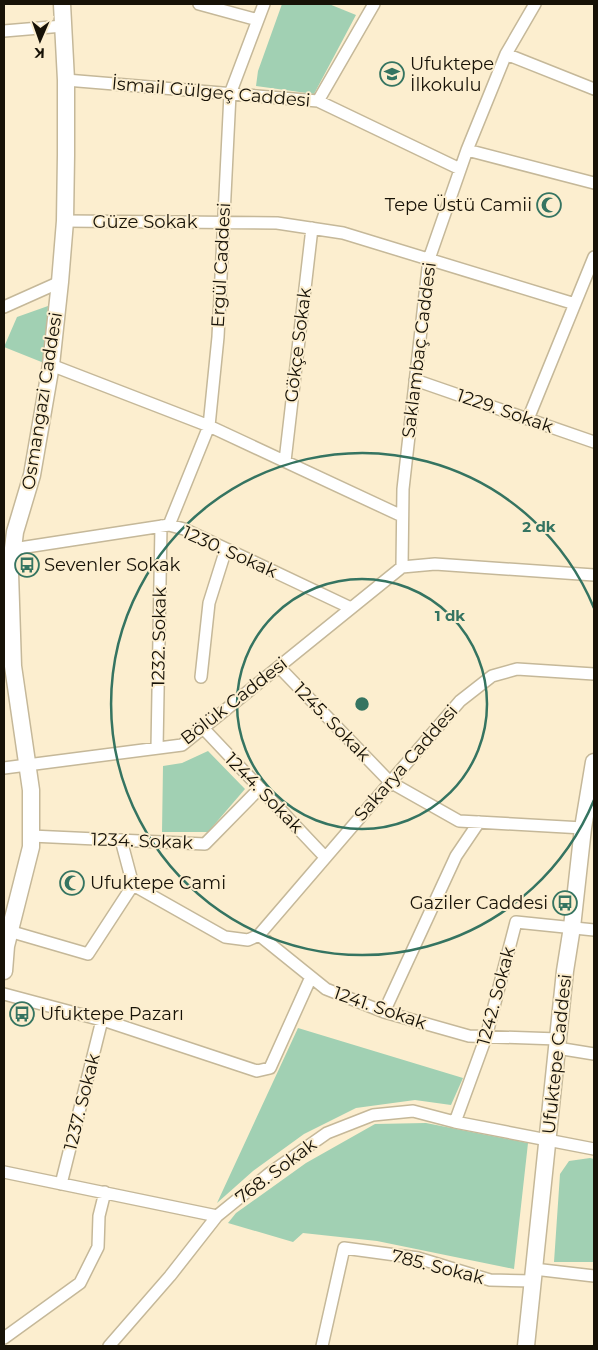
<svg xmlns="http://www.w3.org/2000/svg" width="598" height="1350" font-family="Montserrat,sans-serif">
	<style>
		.green { fill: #a1d0b3 }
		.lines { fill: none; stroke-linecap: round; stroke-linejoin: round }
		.street-casing { stroke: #c5b899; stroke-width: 14 }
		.secondary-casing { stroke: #c5b899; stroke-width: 19 }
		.street { stroke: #fff; stroke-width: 11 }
		.secondary { stroke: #fff; stroke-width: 16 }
		.ring { fill: none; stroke: #357461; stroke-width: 2.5 }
		.labels { text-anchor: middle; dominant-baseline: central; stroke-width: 4; stroke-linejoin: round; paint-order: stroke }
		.poi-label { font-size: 18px; fill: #171207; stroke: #fceecf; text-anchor: start }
		.street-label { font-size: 18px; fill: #171207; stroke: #fceecf }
		.centre { fill: #357461; stroke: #fceecf; stroke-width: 2.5 }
		.ring-label { font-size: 15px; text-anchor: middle; font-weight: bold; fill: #357461; stroke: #fceecf; stroke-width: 4; stroke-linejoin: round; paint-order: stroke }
	</style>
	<rect width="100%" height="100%" fill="#fceecf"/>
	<!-- green -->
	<path class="green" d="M282,4H329L356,15L314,94L256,86L258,71Z
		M48,306L44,363L4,347L17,317Z
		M208,751L245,789L208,832H162L163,766L182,763Z
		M298,1028L463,1078L451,1105L415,1100L356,1108L304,1134L253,1171L217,1203Z
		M426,1123L528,1143L514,1269L377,1241L303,1233L293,1242L228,1223L236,1213L306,1163L375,1124Z
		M590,1158L594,1159V1262H554L560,1174L569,1161Z"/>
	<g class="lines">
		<!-- street casing -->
		<g class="street-casing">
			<path id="street" d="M199,4L258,20
				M4,31L63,26
				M506,54L594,89
				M66,80L318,101L460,169
				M318,101L374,4
				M467,150L594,183
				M65,221L277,223L343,233L575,304
				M4,307L60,282
				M51,365L209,426L402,516
				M415,380L594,442
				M528,419L594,257
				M285,461L312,228
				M169,525L209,426L218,337L230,94L264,4
				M13,549L169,525L184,529L351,608
				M402,567L403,489L429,259L467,150L506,54L535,4
				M279,667L390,782L459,821L583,828
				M201,677L209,603L226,549
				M203,728L325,857
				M157,748L161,526
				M4,768L182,745L402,567L435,564L594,575
				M31,836L205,844L260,788
				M121,840L133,885L225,937L248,940L259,935L326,989L384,1012L469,1036L558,1039
				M9,931L88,954L133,885
				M259,935L460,701L492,676L517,669L594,674
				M4,994L109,1022L257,1071L270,1068L311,977
				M384,1012L456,856L479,822
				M557,1048L594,1054
				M455,1122L486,1037L516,922L594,930
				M4,1172L217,1216L270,1173L327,1133L373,1115L413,1111L455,1122L594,1149
				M61,1184L102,1020
				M534,1269L594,1276
				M4,1338L80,1283L98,1247L99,1216L105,1192
				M109,1346L170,1276L217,1216
				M322,1346L344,1248L418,1258L490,1280L533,1281"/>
		</g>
		<!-- secondary casing -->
		<g class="secondary-casing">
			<path id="secondary" d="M4,971L6,946L31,847V790L13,666L10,573L15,532L32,475L51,365L60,282L65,221L66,155V80L62,4
				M526,1346L565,971L572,927L583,828L594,762"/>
		</g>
		<!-- street -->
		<use href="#street" class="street"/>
		<!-- secondary -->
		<use href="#secondary" class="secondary"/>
	</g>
	<!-- distance rings -->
	<g class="ring">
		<circle cx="362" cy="704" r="125"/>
		<path d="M594 800A251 251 0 1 1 594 608"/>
	</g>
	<!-- icons -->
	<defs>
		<g id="school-ring" transform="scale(1.25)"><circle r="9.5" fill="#fceecf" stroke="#357461" stroke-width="1.5"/><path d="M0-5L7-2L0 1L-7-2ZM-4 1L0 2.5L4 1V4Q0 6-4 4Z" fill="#357461"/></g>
		<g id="mosque-ring" transform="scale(1.25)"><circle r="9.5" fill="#fceecf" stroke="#357461" stroke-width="1.5"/><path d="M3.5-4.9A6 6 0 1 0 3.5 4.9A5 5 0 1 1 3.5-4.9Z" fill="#357461"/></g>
		<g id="bus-ring" transform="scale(1.25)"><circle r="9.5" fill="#fceecf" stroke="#357461" stroke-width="1.5"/><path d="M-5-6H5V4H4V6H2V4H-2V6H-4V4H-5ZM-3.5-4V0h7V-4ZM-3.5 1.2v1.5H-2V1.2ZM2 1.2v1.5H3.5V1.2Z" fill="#357461"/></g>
	</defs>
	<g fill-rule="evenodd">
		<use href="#school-ring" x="392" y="74"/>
		<use href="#mosque-ring" x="549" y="205"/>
		<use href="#bus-ring" x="27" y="565"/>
		<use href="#mosque-ring" x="72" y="883"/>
		<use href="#bus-ring" x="565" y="903"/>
		<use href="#bus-ring" x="22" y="1014"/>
	</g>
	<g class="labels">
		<!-- poi labels -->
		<g class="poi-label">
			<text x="410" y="64">Ufuktepe<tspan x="410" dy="21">İlkokulu</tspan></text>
			<text x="532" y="205" text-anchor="end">Tepe Üstü Camii</text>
			<text x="44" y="565">Sevenler Sokak</text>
			<text x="90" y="883">Ufuktepe Cami</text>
			<text x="548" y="903" text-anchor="end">Gaziler Caddesi</text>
			<text x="40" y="1014">Ufuktepe Pazarı</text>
		</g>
		<!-- street labels -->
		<g class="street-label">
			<text transform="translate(211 92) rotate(5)">İsmail Gülgeç Caddesi</text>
			<text x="145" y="222">Güze Sokak</text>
			<text transform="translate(221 265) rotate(-87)">Ergül Caddesi</text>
			<text transform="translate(298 345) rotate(-83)">Gökçe Sokak</text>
			<text transform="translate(419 350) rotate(-83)">Saklambaç Caddesi</text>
			<text transform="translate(42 401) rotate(-81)">Osmangazi Caddesi</text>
			<text transform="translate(505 411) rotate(19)">1229. Sokak</text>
			<text transform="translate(230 552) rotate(24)">1230. Sokak</text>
			<text transform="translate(159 637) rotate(-89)">1232. Sokak</text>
			<text transform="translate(234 701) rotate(-38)">Bölük Caddesi</text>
			<text transform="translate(332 722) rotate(46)">1245. Sokak</text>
			<text transform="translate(406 763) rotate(-49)">Sakarya Caddesi</text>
			<text transform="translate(264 793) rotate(46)">1244. Sokak</text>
			<text transform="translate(142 841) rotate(2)">1234. Sokak</text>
			<text transform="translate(496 996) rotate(-75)">1242. Sokak</text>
			<text transform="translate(380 1008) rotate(19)">1241. Sokak</text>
			<text transform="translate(557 1054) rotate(-84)">Ufuktepe Caddesi</text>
			<text transform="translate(82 1102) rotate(-76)">1237. Sokak</text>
			<text transform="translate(276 1171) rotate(-37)">768. Sokak</text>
			<text transform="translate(438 1267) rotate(14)">785. Sokak</text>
		</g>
	</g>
	<circle cx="362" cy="704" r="8" class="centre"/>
	<g class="ring-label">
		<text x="539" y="532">2 dk</text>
		<text x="450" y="621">1 dk</text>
	</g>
	<!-- border -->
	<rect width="598" height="1350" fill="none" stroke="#171207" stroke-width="10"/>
	<!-- north arrow -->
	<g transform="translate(40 40) rotate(182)" stroke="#fceecf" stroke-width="4" paint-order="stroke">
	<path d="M0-4L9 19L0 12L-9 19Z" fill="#171207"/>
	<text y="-8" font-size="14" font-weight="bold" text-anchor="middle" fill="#171207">K</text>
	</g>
</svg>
